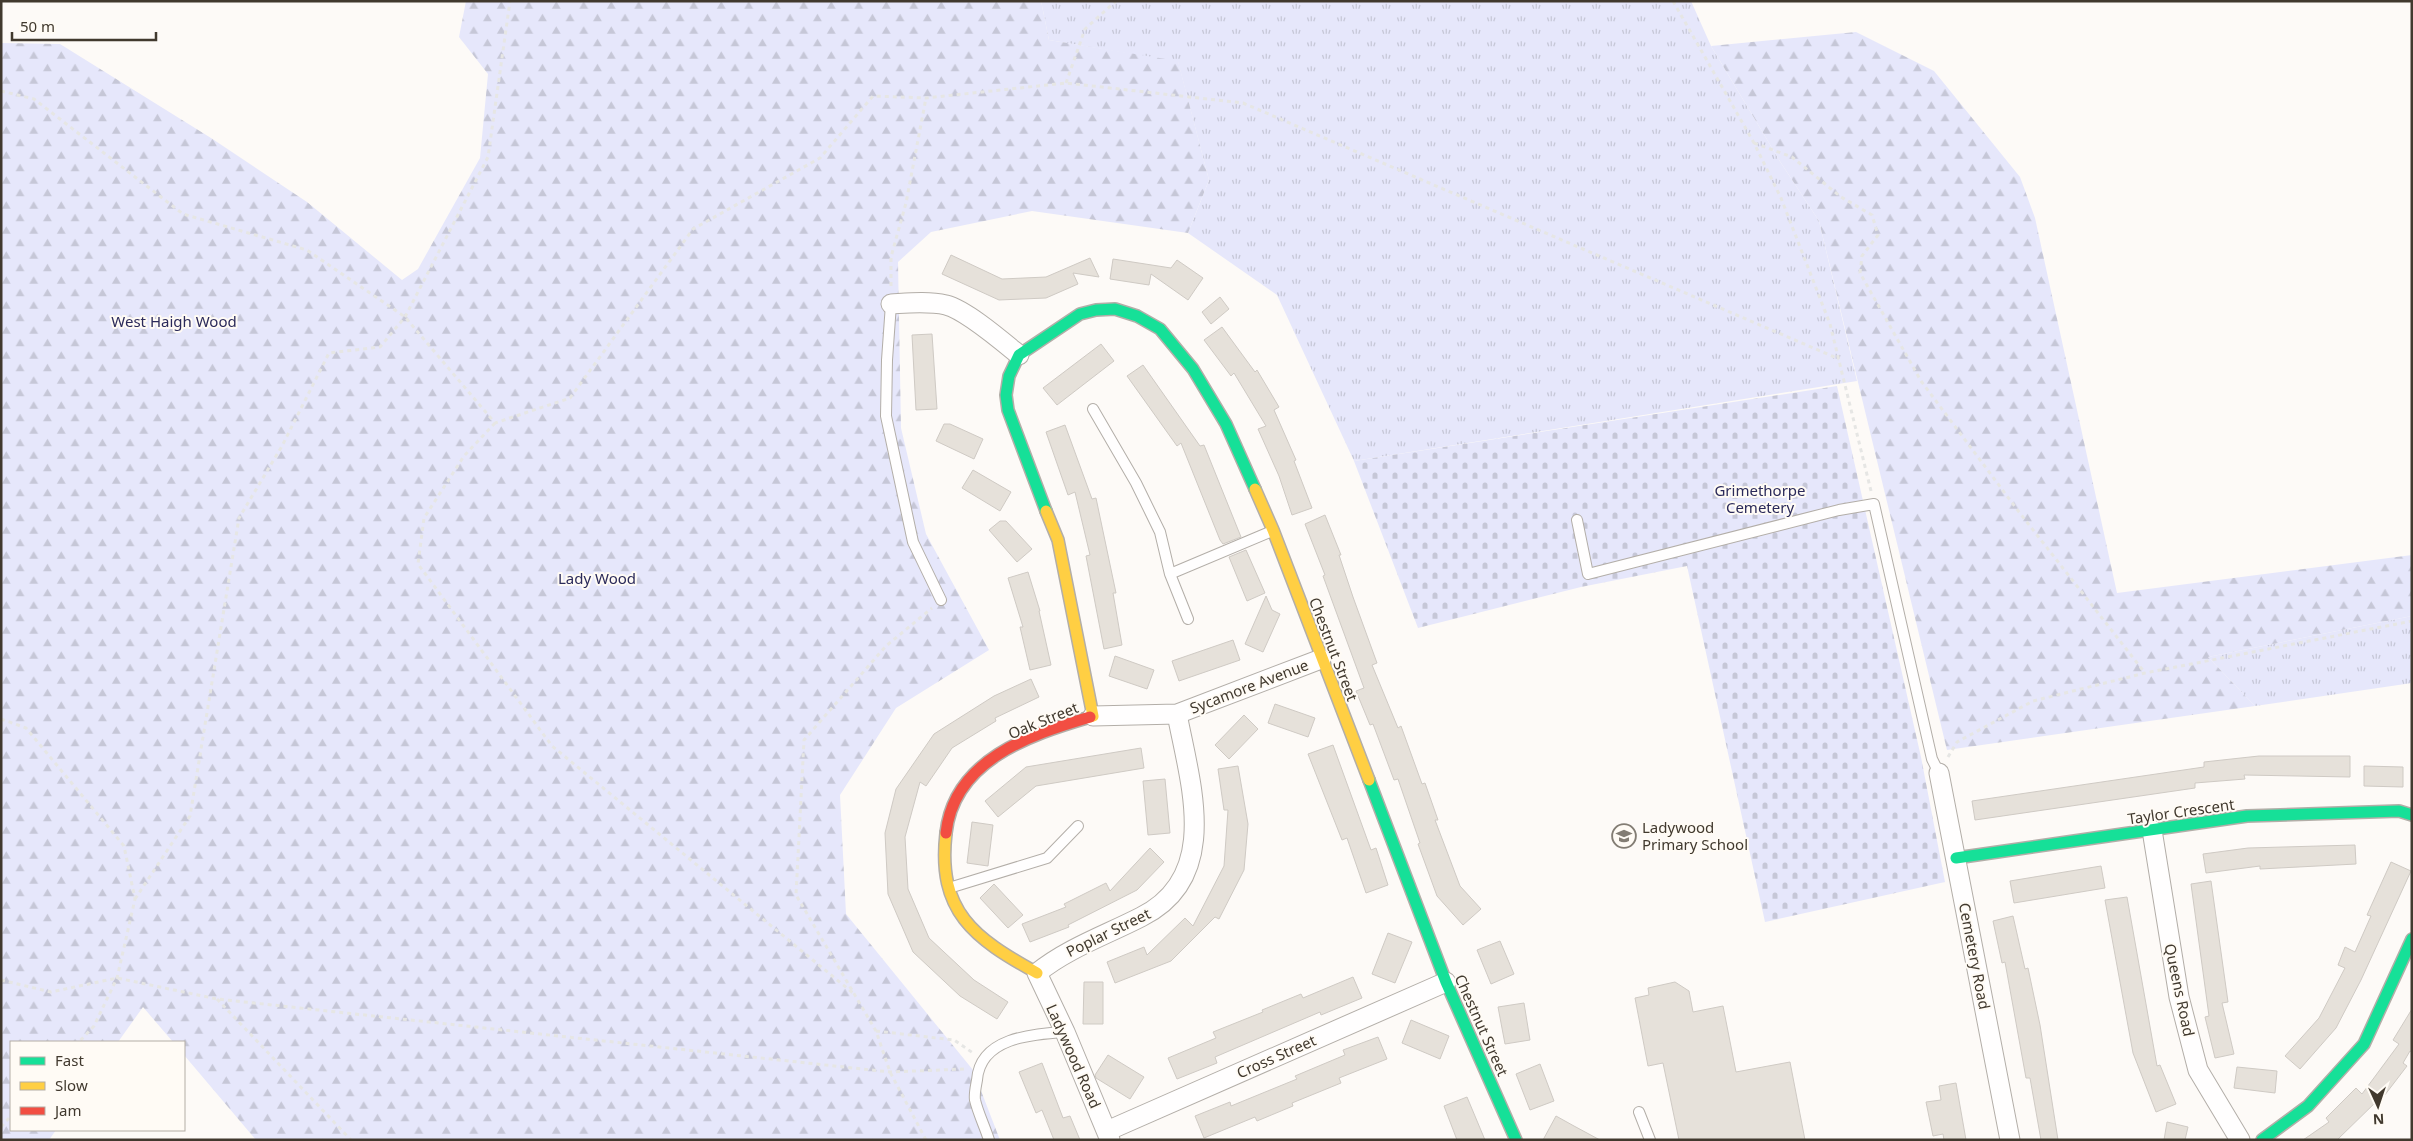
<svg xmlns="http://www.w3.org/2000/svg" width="2413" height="1141" font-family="'Noto Sans',sans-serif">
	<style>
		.grass { fill: url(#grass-tufts) }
		.forest { fill: url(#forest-firs) }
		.cemetery { fill: url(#cemetery-stones) }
		.building { fill: #e6e1da; stroke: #cfcac4 }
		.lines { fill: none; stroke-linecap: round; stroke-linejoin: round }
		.lane-casing { stroke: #b3aea8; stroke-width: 12 }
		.street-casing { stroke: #b3aea8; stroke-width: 21 }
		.fast-casing { stroke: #b3aea8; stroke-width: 14 }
		.slow-casing { stroke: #b3aea8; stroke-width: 14 }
		.jam-casing { stroke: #b3aea8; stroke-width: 14 }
		.path { stroke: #e6e6e4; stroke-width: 3; stroke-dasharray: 4 4; stroke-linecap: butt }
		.lane { stroke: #fffefe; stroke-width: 10 }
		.street { stroke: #fffefe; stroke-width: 19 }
		.fast { stroke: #16e098; stroke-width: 11 }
		.slow { stroke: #ffcf43; stroke-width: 11 }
		.jam { stroke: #f24e42; stroke-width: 11 }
		.labels { text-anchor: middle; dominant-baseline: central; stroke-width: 4; stroke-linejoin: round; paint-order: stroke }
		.park-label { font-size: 15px; fill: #2b2a5a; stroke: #fffbf5 }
		.street-label { font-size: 15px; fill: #41392e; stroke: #fffbf5 }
		.poi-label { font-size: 15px; fill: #41392e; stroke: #fffbf5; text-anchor: start }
	</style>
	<defs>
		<pattern id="grass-tufts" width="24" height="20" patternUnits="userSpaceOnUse" patternTransform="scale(1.25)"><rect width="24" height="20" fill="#e6e7fb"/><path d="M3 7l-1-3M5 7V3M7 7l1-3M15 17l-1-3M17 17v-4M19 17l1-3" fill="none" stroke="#c6c7d7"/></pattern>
		<pattern id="forest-firs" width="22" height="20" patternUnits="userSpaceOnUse" patternTransform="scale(1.25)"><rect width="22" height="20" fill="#e6e7fb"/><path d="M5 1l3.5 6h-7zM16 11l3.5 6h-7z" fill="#c6c7d7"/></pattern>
		<pattern id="cemetery-stones" width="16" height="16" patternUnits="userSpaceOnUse" patternTransform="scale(1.25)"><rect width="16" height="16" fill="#e6e7fb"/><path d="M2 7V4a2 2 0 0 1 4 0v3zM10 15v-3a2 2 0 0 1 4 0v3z" fill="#c6c7d7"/></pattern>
	</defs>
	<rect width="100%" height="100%" fill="#fdfaf7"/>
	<!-- grass -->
	<path class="grass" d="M1041,1H1691L1711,46L1781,163L1819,221L1857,381L1354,461L1277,295L1188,233L1209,180L1178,62L1049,40Z
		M2412,616V683L2255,706L2208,657Z"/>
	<!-- forest -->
	<path class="forest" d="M466,1H1041L1049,40L1178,61L1209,180L1188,233L1032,211L931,232L898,262L901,428L926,534L989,650L896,708L840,795L846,914L973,1070L1000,1140H256L184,1055V1042H173L143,1007L118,1042H11V1130H56L49,1140H1V43L60,44L211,138L307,202L402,280L418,269L480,158L488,74L459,37Z
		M1856,32L1934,71L2020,177L2035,218L2117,593L2412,555V616L2208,657L2255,706L1947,750L1819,221L1781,163L1711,46Z"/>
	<!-- cemetery -->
	<path class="cemetery" d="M1837,386L1921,757L1945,882L1765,922L1687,566L1581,587L1418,628L1354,461Z"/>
	<!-- building -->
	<path class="building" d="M951,255L1002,279L1046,277L1090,258L1099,277L1073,273L1078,284L1046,298L999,300L942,274Z
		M1113,259L1171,268L1177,260L1203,278L1188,300L1151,274L1149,285L1110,279Z
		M1220,297L1229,309L1211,324L1202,312Z
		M1222,327L1255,372L1257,370L1279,407L1274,410L1296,460L1294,461L1312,508L1292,515L1279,476L1258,429L1266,426L1234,373L1231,376L1204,340Z
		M932,334L937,409L916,410L912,335Z
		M1101,344L1114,361L1057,405L1043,388Z
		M1143,365L1200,446L1204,445L1241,537L1223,544L1220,540L1181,443L1177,446L1127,376Z
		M944,424H950L983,439L974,459L936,441Z
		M1065,425L1092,499L1096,498L1116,593H1113L1122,645L1104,649L1086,556L1090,555L1075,492L1068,495L1046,432Z
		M973,470L1011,492L1000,511L962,488Z
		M1325,515L1341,555H1339L1353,597L1377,663L1372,665L1398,728L1401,726L1422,784L1425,783L1438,820H1435L1460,886L1481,909L1463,925L1437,896L1418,844L1420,843L1398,779L1394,780L1373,724L1370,725L1356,691L1364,688L1323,576L1325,575L1305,524Z
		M1000,521H1006L1032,549L1017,562L989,530Z
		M1246,550L1265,593L1247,601L1229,557Z
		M1028,572L1040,611H1039L1051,665L1030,670L1020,627H1023L1008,578Z
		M1266,596L1272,610L1280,614L1263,652L1245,644Z
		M1233,640L1240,660L1179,681L1172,661Z
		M1115,656L1154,670L1147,689L1109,676Z
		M1031,679L1039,697L995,718L996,721L952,748L926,786L920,782L905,837L908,889L929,938L974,980L1008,1002L997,1019L960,996L913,952L888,894L885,833L896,789L934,734L994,696Z
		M1275,704L1315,718L1308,737L1268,723Z
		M1244,715L1258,729L1229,759L1215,745Z
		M1333,745L1371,850L1376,848L1388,885L1366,893L1347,838L1342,840L1308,754Z
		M1141,748L1144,768L1036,786L998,817L985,801L1026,767Z
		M2259,756H2350V777L2244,775L2245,779L2195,783V788L1975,820L1972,801L2204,767V762Z
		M1238,766L1248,824L1244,870L1219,919L1215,917L1171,961L1115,983L1107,962L1144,947L1147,955L1185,918L1193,926L1224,866L1228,810H1224L1218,769Z
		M2364,766L2403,767V787L2364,786Z
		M1165,779L1170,833L1148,835L1143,781Z
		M972,822L993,825L988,866L967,863Z
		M2355,845L2356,864L2260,869V866L2206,873L2203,854L2248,848Z
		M1150,848L1164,862L1137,890L1068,925L1069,927L1030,942L1022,924L1066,907L1064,904L1106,883L1110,891Z
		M2391,862L2411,871L2361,980L2336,1028L2300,1069L2285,1056L2319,1018L2345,968L2338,965L2345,947L2355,952L2371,916L2367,915Z
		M2101,866L2105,888L2014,903L2010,881Z
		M2211,881L2228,1002L2222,1003L2234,1054L2215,1058L2205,1017L2209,1016L2191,884Z
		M994,884L1023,915L1008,928L980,898Z
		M2127,897L2157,1066L2160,1065L2176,1104L2156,1112L2133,1053L2105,900Z
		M2013,916L2025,969L2028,968L2040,1025L2058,1140H2041L2030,1078H2026L2005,962L2002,963L1993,921Z
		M1388,933L1412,942L1395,983L1372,974Z
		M1500,941L1514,974L1491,984L1477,950Z
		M1353,977L1362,998L1321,1015L1320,1012L1215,1057L1217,1063L1177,1079L1168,1058L1216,1038L1213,1032L1263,1012L1262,1010L1301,994L1303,998Z
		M1084,982H1103V1024H1083Z
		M1675,982L1689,991L1693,1012L1723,1006L1736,1072L1790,1062L1805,1140H1679L1663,1063L1648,1066L1635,998L1649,995L1648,988Z
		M1524,1003L1530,1040L1505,1044L1498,1007Z
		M2412,1009V1052L2410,1051L2403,1063L2407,1066L2381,1100L2379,1099L2337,1140H2303L2329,1122L2326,1118L2356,1088L2362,1094L2399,1044L2393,1040Z
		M1411,1020L1449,1036L1440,1059L1402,1043Z
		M1378,1037L1387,1059L1339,1078L1341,1083L1292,1103L1293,1106L1257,1121L1255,1117L1204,1138L1195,1116L1230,1102L1231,1106L1297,1079L1295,1076L1345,1055L1343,1050Z
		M1108,1055L1144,1077L1130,1099L1096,1078L1095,1075Z
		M1042,1063L1063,1118L1070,1116L1080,1140H1054L1042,1110L1036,1113L1019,1072Z
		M1540,1064L1554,1101L1530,1110L1516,1074Z
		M2237,1067L2277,1071L2275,1093L2234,1088Z
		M1956,1083L1966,1140H1944L1943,1134L1933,1136L1926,1102L1941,1100L1939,1086Z
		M1467,1097L1485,1140H1457L1444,1106Z
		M1556,1116L1574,1126L1600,1140H1543Z
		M2167,1122L2188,1127L2185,1140H2164Z"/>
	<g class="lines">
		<!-- lane casing -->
		<g class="lane-casing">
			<path id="lane" d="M891,304L887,360L886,416L913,542L941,600
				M1093,409L1136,483L1160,532L1170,574L1188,619
				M1577,520L1588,574L1839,510L1874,504L1932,759L1939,773
				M1170,574L1272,531
				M949,888L1047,858L1078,826
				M1639,1112L1650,1140
				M989,1140C985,1127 978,1113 975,1100C974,1094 976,1086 977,1080C980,1038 1031,1034 1065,1032"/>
		</g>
		<!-- street casing -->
		<g class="street-casing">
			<path id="street" d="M891,304C909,303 928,301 946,305C966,310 1002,341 1019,355
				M1093,716L1177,714L1321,659
				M1939,773L2010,1140
				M2152,830L2179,997L2198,1070L2240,1140
				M1107,1131L1446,982
				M1110,1140L1065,1032L1037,973C1068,948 1106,935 1141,917C1222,877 1190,783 1177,714"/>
		</g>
		<!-- fast casing -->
		<g class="fast-casing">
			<path id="fast" d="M1046,511L1008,410L1006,395L1009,376L1019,355L1080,314L1096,310L1115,309L1137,316L1160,329L1193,369L1226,424L1255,489
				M1369,780L1446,982L1516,1140
				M1956,858L2247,816L2399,811L2412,815
				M2262,1140L2308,1106L2364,1044L2412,939"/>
		</g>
		<!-- slow casing -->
		<g class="slow-casing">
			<path id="slow" d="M1255,489L1273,530L1369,780
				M1046,511L1058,540L1093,716L1090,717
				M946,833C937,912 974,938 1037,973"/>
		</g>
		<!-- jam casing -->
		<g class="jam-casing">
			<path id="jam" d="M946,833C954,760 1029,735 1090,717"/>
		</g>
		<!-- path -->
		<path class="path" d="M1673,1L1754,143L1781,198L1830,324L1871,491
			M1066,83L1085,29L1116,1
			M1,91L34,99L183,214L307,250L405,317L495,423L570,398L693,229L820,158L873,96L926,98L1066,83L1243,103L1839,359
			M1754,143L1792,157L1841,197L1872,215L1878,235L1862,256L1860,273L1921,381L2019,512L2145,673
			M891,286V257L906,203L926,98
			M495,423L464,456L424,518L418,564L552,746L853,993
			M1,719L26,728L124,846L135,899L117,978L94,1026L79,1042
			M1948,757L1957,742L2033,701L2145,673L2412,621
			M135,899L190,816L239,518L282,446L329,353L380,347L405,317L488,157L510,1
			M1,980L51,992L117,978L217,999L890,1072L965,1069
			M217,999L351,1140
			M876,1031L954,1040L973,1053
			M1,1127L11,1116
			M926,1140L890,1072L876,1031L796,895L804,740L886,646L932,608"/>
		<!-- lane -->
		<use href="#lane" class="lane"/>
		<!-- street -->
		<use href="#street" class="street"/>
		<!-- fast -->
		<use href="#fast" class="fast"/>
		<!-- slow -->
		<use href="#slow" class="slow"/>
		<!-- jam -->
		<use href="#jam" class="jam"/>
	</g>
	<!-- icons -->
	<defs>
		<g id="school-ring" transform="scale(1.25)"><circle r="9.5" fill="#fffbf5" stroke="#837d74" stroke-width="1.5"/><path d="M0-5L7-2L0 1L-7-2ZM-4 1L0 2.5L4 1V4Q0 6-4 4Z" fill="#837d74"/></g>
	</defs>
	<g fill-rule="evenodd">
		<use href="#school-ring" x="1624" y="836"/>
	</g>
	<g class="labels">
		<!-- park labels -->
		<g class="park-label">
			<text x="174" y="321">West Haigh Wood</text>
			<text x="1760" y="490">Grimethorpe<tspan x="1760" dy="17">Cemetery</tspan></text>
			<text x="597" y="578">Lady Wood</text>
		</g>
		<!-- street labels -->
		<g class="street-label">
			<text transform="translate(1334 649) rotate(69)">Chestnut Street</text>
			<text transform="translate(1249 686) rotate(-21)">Sycamore Avenue</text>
			<text transform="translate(1043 720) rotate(-22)">Oak Street</text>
			<text transform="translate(2181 811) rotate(-8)">Taylor Crescent</text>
			<text transform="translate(1108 932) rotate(-26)">Poplar Street</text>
			<text transform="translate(1975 956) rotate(79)">Cemetery Road</text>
			<text transform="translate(2180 990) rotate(78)">Queens Road</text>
			<text transform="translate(1482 1025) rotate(66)">Chestnut Street</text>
			<text transform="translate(1074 1056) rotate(66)">Ladywood Road</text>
			<text transform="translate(1276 1056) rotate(-24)">Cross Street</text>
		</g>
		<!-- poi labels -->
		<g class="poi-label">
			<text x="1642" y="827">Ladywood<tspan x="1642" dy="17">Primary School</tspan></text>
		</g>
	</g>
	<!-- border -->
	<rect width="2413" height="1141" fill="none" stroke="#41392e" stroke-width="5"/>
	<!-- legend -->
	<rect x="10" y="1041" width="175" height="90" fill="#fffbf5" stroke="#b3ada5"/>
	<rect x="20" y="1057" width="25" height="8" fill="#16e098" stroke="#b3ada5"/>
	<text x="55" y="1066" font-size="15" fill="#41392e">Fast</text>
	<rect x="20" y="1082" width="25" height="8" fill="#ffcf43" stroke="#b3ada5"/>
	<text x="55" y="1091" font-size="15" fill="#41392e">Slow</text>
	<rect x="20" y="1107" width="25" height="8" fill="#f24e42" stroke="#b3ada5"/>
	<text x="55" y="1116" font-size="15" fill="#41392e">Jam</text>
	<!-- north arrow -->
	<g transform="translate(2378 1106) rotate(177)" stroke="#fffbf5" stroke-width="4" paint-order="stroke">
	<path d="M0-4L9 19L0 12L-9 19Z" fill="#41392e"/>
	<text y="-8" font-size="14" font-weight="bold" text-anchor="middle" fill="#41392e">N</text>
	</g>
	<!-- scale -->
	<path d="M12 32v8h144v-8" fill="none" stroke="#41392e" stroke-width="2.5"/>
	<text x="20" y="32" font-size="15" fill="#41392e" stroke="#fffbf5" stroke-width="4" paint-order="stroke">50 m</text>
</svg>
